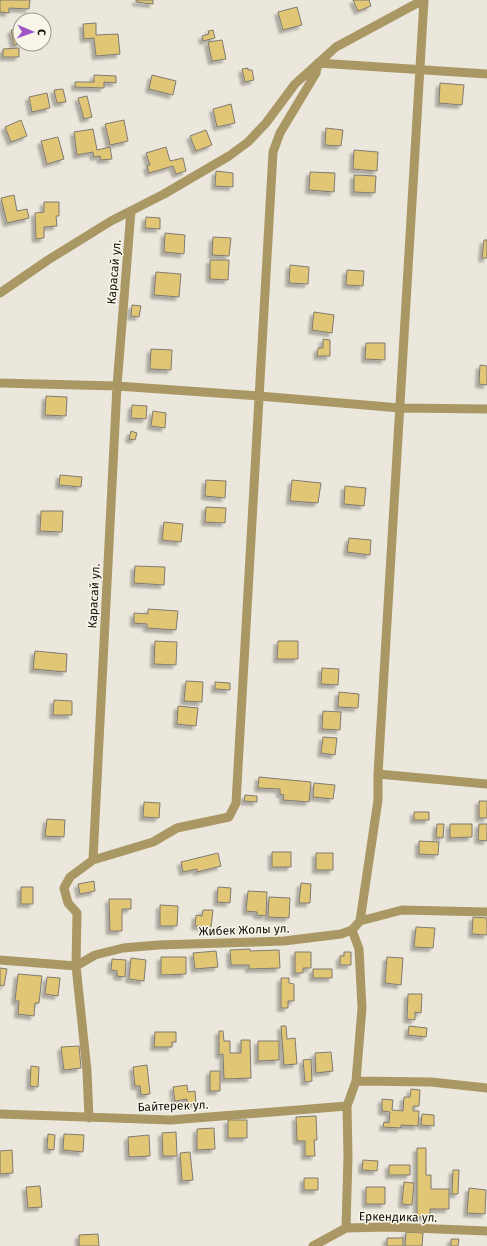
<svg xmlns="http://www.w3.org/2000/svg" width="487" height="1246" font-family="'Fira Sans',sans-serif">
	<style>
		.building { fill: #e1c676; stroke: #7f7b71; filter: url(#shadow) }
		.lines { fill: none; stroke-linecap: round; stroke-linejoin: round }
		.minor { stroke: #aa9864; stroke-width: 9 }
		.labels { text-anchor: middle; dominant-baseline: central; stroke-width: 3; stroke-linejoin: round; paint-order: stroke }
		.street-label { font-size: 12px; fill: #100e0a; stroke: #f9f5e9 }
	</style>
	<defs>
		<filter id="shadow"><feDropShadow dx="-3.5" dy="3.5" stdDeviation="1" flood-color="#0004"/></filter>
	</defs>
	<rect width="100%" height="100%" fill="#ebe7dc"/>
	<!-- building -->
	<path class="building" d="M0,0H30L29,9L9,8V13L0,12Z
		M136,0H153V4L136,2Z
		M353,0H369L371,6L358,11Z
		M297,7L302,25L283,30L278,12Z
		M96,23V35L118,34L120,54L96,56L94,38L84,39L83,24Z
		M20,28V44L14,45L11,30Z
		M213,30L215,38L203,41L202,36L209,34L208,31Z
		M222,40L226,59L212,61L208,42Z
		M19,48V57H3V49Z
		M248,68V70H252L254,80L245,82L242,69Z
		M94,75L116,76V83L104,82V88L75,87V82H94Z
		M152,75L176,81L173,95L149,89Z
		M440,83L464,85L462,105L439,103Z
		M63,89L66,102L57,103L54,90Z
		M47,93L50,108L32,112L29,97Z
		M87,96L92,117L84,119L78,98Z
		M231,104L235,123L217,127L213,109Z
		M21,120L27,136L11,142L5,127Z
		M124,120L128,141L110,145L105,124Z
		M326,128L343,130L341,146L325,145Z
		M93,129L97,150L110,147L112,159L101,160L100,156L94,157L93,152L77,155L74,132Z
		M206,130L212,145L196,151L190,136Z
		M58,137L64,159L47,164L41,141Z
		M166,147L170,161L183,158L186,171L176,174L173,166L149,173L147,166L150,165L146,153Z
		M354,150L378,152L377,171L353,169Z
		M216,171L233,173V187L215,186Z
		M310,172L335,173L334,192L309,190Z
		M354,175L376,176L375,193L354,192Z
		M14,195L17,211L27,209L29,218L7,223L1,198Z
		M44,202H59V216H56L57,226L44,227V238L36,239L35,213L44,212Z
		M146,217L160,218V229L145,228Z
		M165,233L185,235L184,254L164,252Z
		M213,237L231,238L229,256L212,255Z
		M484,240H487V258H482Z
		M210,260H229L228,280L210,279Z
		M290,265L309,267L308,284L289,283Z
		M347,270L364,271L363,286L346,285Z
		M156,272L181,274L179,297L154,295Z
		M132,305L141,306L139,317L131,316Z
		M314,312L334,315L332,333L312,330Z
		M323,339L330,340V356H317L318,348H323Z
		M366,343H385V360L365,359Z
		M151,349L172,350L171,370L150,369Z
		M480,365L487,366V385L479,384Z
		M46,396L67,397L66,416L45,415Z
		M132,405L147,406L146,419L131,418Z
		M153,411L166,413L165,428L151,426Z
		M131,431L137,433L135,440L129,439Z
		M60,475L82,477L81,487L59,485Z
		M206,480L226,481L225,498L205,496Z
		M292,480L321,483L318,503L290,501Z
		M345,486L366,488L364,506L344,504Z
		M206,507L226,508L225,523L205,522Z
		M41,511H63L62,532L40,531Z
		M164,522L183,524L181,542L162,540Z
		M349,538L371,540L370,555L347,552Z
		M135,566L165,567L164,585L134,583Z
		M148,609L178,611L176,630L147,628V624L134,623V613L148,614Z
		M155,641L177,642L176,665L154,664Z
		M278,641H298V659H277Z
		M35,651L67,654L66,672L33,669Z
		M322,668L339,669L338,685L321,684Z
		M186,681L203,682L202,702L184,701Z
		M215,682L230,683V690L215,689Z
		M339,692L359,694L358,708L338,707Z
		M54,700L72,701V715H53Z
		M178,706L198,708L196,726L177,724Z
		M323,711L341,712L340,730L322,729Z
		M323,737L337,738L335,755L321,753Z
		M259,777L311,782L309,802L283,800L284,795L280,794V789L258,788Z
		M314,783L335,785L333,799L313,797Z
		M245,795L257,796V802L244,801Z
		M479,801H487V818H479Z
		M144,802L160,803L159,818L143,817Z
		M414,812H429V820H414Z
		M47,819L65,820L64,837L45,836Z
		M437,824H444L443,838L436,837Z
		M450,824H472V837L450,838Z
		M479,824H487V841L478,840Z
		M419,841L439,842L438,855L419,854Z
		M272,852H291V867H272Z
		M218,853L221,866L197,872V869L183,872L181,862Z
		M316,853H333V870H316Z
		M94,881L95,891L80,894L78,884Z
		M301,883L311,884L310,903H299Z
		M21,887H33V904H21Z
		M218,887L231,888L230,903L217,902Z
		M248,891L267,892L266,916L257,915V912L246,911Z
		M269,897L290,898L289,918L268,917Z
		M109,899H131V909H122V931H110Z
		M160,905L178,906L177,926H160Z
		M203,910H213L211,927L195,926L196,915L202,916Z
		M473,917L487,918V935L472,934Z
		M416,927L435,928L433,948L414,947Z
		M250,949V951L279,950L280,968L249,969V965H231L230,950Z
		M216,951L218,967L195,969L193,953Z
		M295,952H311V968H303V973H295Z
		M344,952H351V965H340V956H344Z
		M161,957H186V974L161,975Z
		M387,957L403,958L401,985L385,983Z
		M131,958L146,960L144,981L129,979Z
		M112,959L126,960L125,977L117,976V971L111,970Z
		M0,968L7,969L4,986L0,985Z
		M313,969H332V978H313Z
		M18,974L42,976L39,1003H35L34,1016L18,1014L19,1001H15Z
		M47,977L60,978L58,996L45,994Z
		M281,978H289V983L294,984V1001H288V1008H281Z
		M408,994H422L421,1013L415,1012V1020L407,1019Z
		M281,1026H286L287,1039L295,1038L297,1064L284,1065Z
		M409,1026L427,1028L426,1037L408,1035Z
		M219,1031H223L224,1041H230V1053H241V1040H250L251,1078L224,1079L223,1054L219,1055Z
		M155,1032H176V1042H172V1047H154Z
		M258,1041H279V1060L258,1061Z
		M79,1046L81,1068L64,1070L61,1047Z
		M331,1052L333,1071L316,1073L315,1053Z
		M311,1059L312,1081L305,1082L303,1060Z
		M147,1065L150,1094L141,1095L140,1086H135L133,1067Z
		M31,1066L39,1067L38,1087L30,1086Z
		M210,1071H220V1091H210Z
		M187,1085L188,1092L195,1091L196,1104L187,1105V1099L175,1101L173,1087Z
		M411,1089L420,1090L419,1106H413V1111H419L418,1126L401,1125V1128L383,1127L384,1122L389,1123L390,1112L382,1111V1099L393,1100L392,1110L403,1111L404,1097H410Z
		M422,1114L434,1115V1126L421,1125Z
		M316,1116L317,1140H314L315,1156H305V1141H297L296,1117Z
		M228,1120H247V1138H228Z
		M214,1128L215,1149L197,1150V1129Z
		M176,1132L177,1156H163L162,1133Z
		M48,1134L55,1135L54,1150L47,1149Z
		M64,1134L84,1135L83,1152L63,1150Z
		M149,1135L150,1156L129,1157L128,1137Z
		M417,1148H426V1175H431V1189H449V1209H430V1217H417Z
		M12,1150L13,1173L0,1174V1151Z
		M190,1152L193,1180L182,1181L180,1153Z
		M363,1160L378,1161L377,1171L362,1170Z
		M389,1165H410V1175H389Z
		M453,1170H459L458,1194H452Z
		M304,1178H318V1190H304Z
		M404,1182L414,1183L412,1205L402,1204Z
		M40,1186L42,1207L28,1208L26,1187Z
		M366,1187H385V1204H366Z
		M469,1188L486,1190L485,1214L467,1213Z
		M406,1232L423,1233L422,1246H405Z
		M98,1234L99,1246H79V1235Z
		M387,1238H403V1246H387Z
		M451,1239H459L458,1246H451Z"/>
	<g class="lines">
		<!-- minor -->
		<path class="minor" d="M0,293L48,260L111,221L164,194L229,156L248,142L266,123L295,84L336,47L423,0
			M0,383L117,386L259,396L400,408L487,409
			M378,774L487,784
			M93,860L153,842L177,828L229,817L236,803L273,152L280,133L316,73L318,63L487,74
			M360,921L378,800V774L424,0
			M0,960L76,966L95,955L123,948L158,945L284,941L341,934L352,930L360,921L402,910L487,912
			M356,1081L431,1082L487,1088
			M0,1114L171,1120L347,1106
			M89,1118L87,1071L76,966L77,913L68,903L64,888L70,877L93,860L117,386L131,211
			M346,1228L348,1157L347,1106L356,1081L362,1008L359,949L352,930
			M313,1246L346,1228L388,1227L487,1231"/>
	</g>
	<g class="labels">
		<!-- street labels -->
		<g class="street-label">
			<text transform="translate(114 272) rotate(-85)">Карасай ул.</text>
			<text transform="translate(94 596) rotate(-87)">Карасай ул.</text>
			<text transform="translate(244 930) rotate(-2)">Жибек Жолы ул.</text>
			<text transform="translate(173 1106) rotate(-2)">Байтерек ул.</text>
			<text transform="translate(398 1217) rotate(1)">Еркендика ул.</text>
		</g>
	</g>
	<!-- north arrow -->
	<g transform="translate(32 32) rotate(92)"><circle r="19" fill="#f9f5e9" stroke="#9c9990"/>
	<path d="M0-3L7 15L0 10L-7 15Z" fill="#9f55c8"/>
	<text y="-6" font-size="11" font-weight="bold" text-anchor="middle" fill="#100e0a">С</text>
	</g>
</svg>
